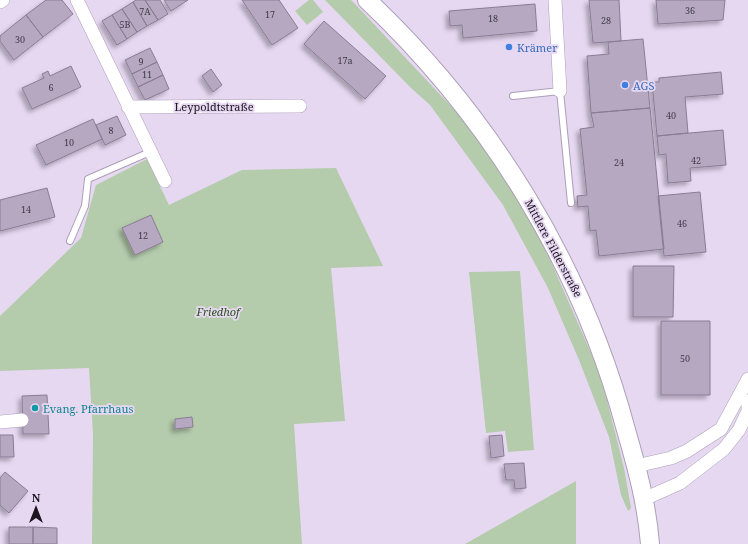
<svg xmlns="http://www.w3.org/2000/svg" width="748" height="544" font-family="'Noto Serif',serif">
	<style>
		.green { fill: #b4cbac }
		.building { fill: #b7a8c1; stroke: #8a7c94; filter: url(#shadow) }
		.lines { fill: none; stroke-linecap: round; stroke-linejoin: round }
		.service-casing { stroke: #ad9fb8; stroke-width: 8 }
		.minor-casing { stroke: #ad9fb8; stroke-width: 14 }
		.secondary-casing { stroke: #ad9fb8; stroke-width: 20 }
		.service { stroke: #fff; stroke-width: 6 }
		.minor { stroke: #fff; stroke-width: 13 }
		.secondary { stroke: #fff; stroke-width: 18 }
		.shop-dot { fill: #3f7fe0; stroke: #e7d8f2; stroke-width: 1.5 }
		.culture-dot { fill: #0f9aa8; stroke: #e7d8f2; stroke-width: 1.5 }
		.labels { text-anchor: middle; dominant-baseline: central; stroke-width: 3.5; stroke-linejoin: round; paint-order: stroke }
		.number-label { font-size: 9px; fill: #423a47 }
		.shop-label { font-size: 11px; fill: #366cbe; stroke: #e7d8f2; text-anchor: start }
		.street-label { font-size: 11px; fill: #1b151e; stroke: #e7d8f2 }
		.park-label { font-size: 11px; font-style: italic; fill: #2a511a; stroke: #e7d8f2 }
		.culture-label { font-size: 11px; fill: #0d838f; stroke: #e7d8f2; text-anchor: start }
	</style>
	<defs>
		<filter id="shadow"><feDropShadow dx="-3.5" dy="3.5" stdDeviation="2" flood-color="#0004"/></filter>
	</defs>
	<rect width="100%" height="100%" fill="#e7d8f2"/>
	<!-- green -->
	<path class="green" d="M309,0H313L323,12L307,25L295,11Z
		M325,0H351L356,5L463,119L501,167L534,223L595,362L606,396L624,468L631,508L628,511L621,495L609,437L579,360L548,288L503,205L430,105L411,88Z
		M147,159L169,205L242,170L336,168L383,266L331,268L345,421L294,424L302,544H92L93,434L89,368L0,371V316L81,238L96,185Z
		M520,271L534,450L508,452L505,431L486,433L469,272Z
		M576,481V544H465Z"/>
	<!-- building -->
	<path class="building" d="M46,0H62L73,14L43,37L26,15Z
		M136,0H145L158,20L147,26L133,2Z
		M145,0H160L168,14L158,20Z
		M164,0H188L171,11Z
		M242,0H279L298,28L272,45Z
		M589,0H619L621,41L593,43Z
		M656,0H725L723,20L658,24Z
		M133,2L147,26L137,32L122,9Z
		M535,4L537,31L463,38L462,25L450,26L449,11Z
		M122,9L137,32L127,39L112,15Z
		M26,15L43,37L14,60L0,41V36Z
		M112,15L127,39L117,45L102,21Z
		M324,21L386,76L365,99L304,44Z
		M643,39L650,108L591,113L587,56L609,54L608,42Z
		M150,48L157,62L132,74L125,60Z
		M157,62L163,75L138,87L132,74Z
		M71,66L81,87L32,109L22,88L44,78L42,74L48,71L50,76Z
		M211,69L222,85L213,92L202,76Z
		M721,72L723,94L685,97L688,133L657,136L652,82H659V78Z
		M163,75L169,89L145,100L138,87Z
		M650,108L664,249L599,256L596,230L590,231L588,206L578,207L577,196L587,195L580,129L594,127L591,113Z
		M117,116L126,135L105,145L96,125Z
		M93,119L102,139L46,165L36,145Z
		M723,130L726,165L690,168L691,181L668,183L666,154L659,155L657,136Z
		M47,188L55,217L0,231V200Z
		M700,192L706,252L664,256L658,196Z
		M151,215L163,242L135,255L122,228Z
		M633,266H674L673,317H633Z
		M661,321H710V395H661Z
		M47,395L49,434H23L22,396Z
		M192,417L193,427L175,429V419Z
		M0,435H13L14,457H0Z
		M502,435L504,456L491,458L489,436Z
		M524,463L526,488L515,489L514,480H506L504,464Z
		M5,472L28,491L9,513L0,505V478Z
		M9,527H33V544H9Z
		M33,527L57,528V544H33Z"/>
	<g class="lines">
		<!-- service casing -->
		<g class="service-casing">
			<path id="service" d="M513,96L560,91L571,203
				M70,241L85,206L88,179L150,152"/>
		</g>
		<!-- minor casing -->
		<g class="minor-casing">
			<path id="minor" d="M77,0L165,181
				M555,0L560,91
				M0,2L3,0
				M128,107L300,106
				M0,422L22,420
				M636,466L671,458L687,451L721,429L748,379
				M644,499L680,483L724,449L739,430L748,411V401"/>
		</g>
		<!-- secondary casing -->
		<g class="secondary-casing">
			<path id="secondary" d="M367,0C491,117 582,265 626,430C637,468 647,505 650,544"/>
		</g>
		<!-- service -->
		<use href="#service" class="service"/>
		<!-- minor -->
		<use href="#minor" class="minor"/>
		<!-- secondary -->
		<use href="#secondary" class="secondary"/>
	</g>
	<!-- markers -->
	<g class="shop-dot">
		<circle cx="509" cy="47" r="4"/>
		<circle cx="625" cy="85" r="4"/>
	</g>
	<circle class="culture-dot" cx="35" cy="408" r="4"/>
	<g class="labels">
		<!-- number labels -->
		<g class="number-label">
			<text x="690" y="10">36</text>
			<text x="145" y="11">7A</text>
			<text x="270" y="14">17</text>
			<text x="493" y="18">18</text>
			<text x="606" y="20">28</text>
			<text x="125" y="24">5B</text>
			<text x="20" y="39">30</text>
			<text x="345" y="60">17a</text>
			<text x="141" y="61">9</text>
			<text x="147" y="74">11</text>
			<text x="51" y="87">6</text>
			<text x="671" y="115">40</text>
			<text x="111" y="130">8</text>
			<text x="69" y="142">10</text>
			<text x="696" y="160">42</text>
			<text x="619" y="162">24</text>
			<text x="26" y="209">14</text>
			<text x="682" y="223">46</text>
			<text x="143" y="235">12</text>
			<text x="685" y="358">50</text>
		</g>
		<!-- shop labels -->
		<g class="shop-label">
			<text x="517" y="47">Krämer</text>
			<text x="633" y="85">AGS</text>
		</g>
		<!-- street labels -->
		<g class="street-label">
			<text x="214" y="106">Leypoldtstraße</text>
			<text transform="translate(554 248) rotate(62)">Mittlere Filderstraße</text>
		</g>
		<!-- park labels -->
		<g class="park-label">
			<text x="218" y="311">Friedhof</text>
		</g>
		<!-- culture labels -->
		<g class="culture-label">
			<text x="43" y="408">Evang. Pfarrhaus</text>
		</g>
	</g>
	<!-- north arrow -->
	<g transform="translate(36 508)" stroke="#e7d8f2" stroke-width="3" paint-order="stroke">
	<path d="M0-3L7 15L0 10L-7 15Z" fill="#1b151e"/>
	<text y="-6" font-size="11" font-weight="bold" text-anchor="middle" fill="#1b151e">N</text>
	</g>
</svg>
